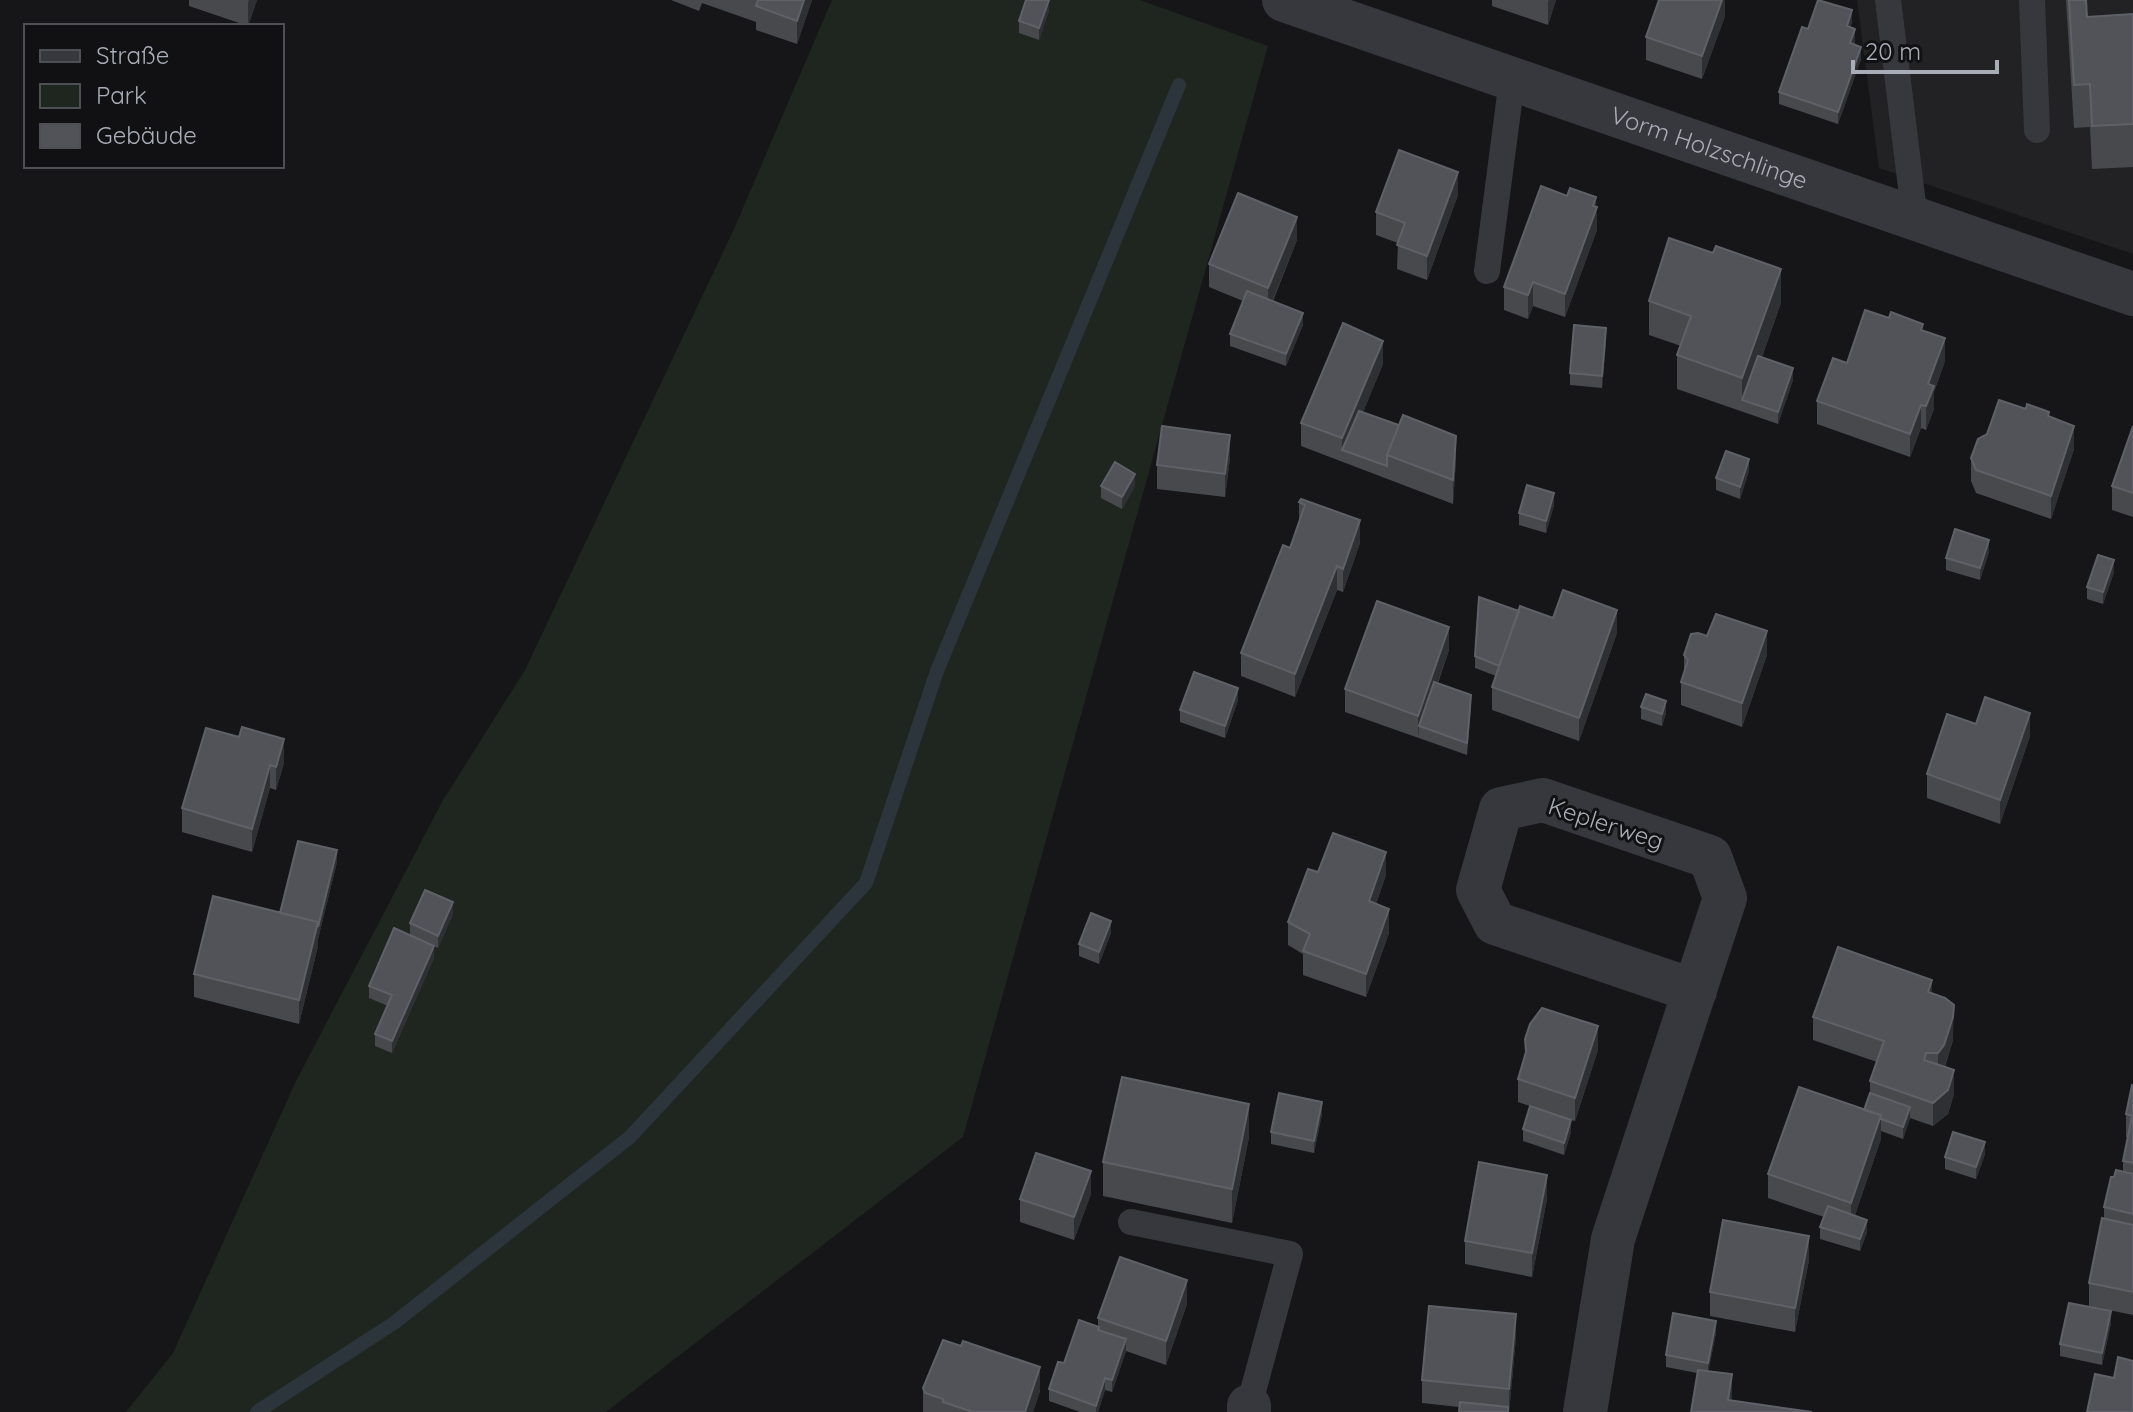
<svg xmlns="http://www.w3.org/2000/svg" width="2133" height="1412" font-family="Quicksand,sans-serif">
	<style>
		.built { fill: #222225 }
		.green { fill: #1e261f }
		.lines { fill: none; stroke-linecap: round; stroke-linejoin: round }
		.stream { stroke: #2c353c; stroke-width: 14 }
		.lane { stroke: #37383d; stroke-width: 26 }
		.street { stroke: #37383d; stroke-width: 44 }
		.wall { fill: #47494d }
		.shaded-wall { fill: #2f3033 }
		.building { fill: #525359; stroke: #5f6168; stroke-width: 2 }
		.labels { text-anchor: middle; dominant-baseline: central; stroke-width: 6; stroke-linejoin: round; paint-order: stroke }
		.street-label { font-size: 24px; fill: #a8adb8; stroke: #111113 }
	</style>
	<rect width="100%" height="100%" fill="#161618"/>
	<!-- built -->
	<path class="built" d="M1857,0H2133V254L1879,168Z"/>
	<!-- green -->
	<path class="green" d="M832,0H1140L1268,46L963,1137L606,1412H126L173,1353L296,1081L443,800L525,670L734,229Z"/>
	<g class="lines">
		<!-- stream -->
		<path class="stream" d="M257,1412L394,1323L630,1137L866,883L937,671L1179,85"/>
		<!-- lane -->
		<path class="lane" d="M1888,0L1915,220
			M2032,0L2037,130
			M1487,271L1512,80
			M1131,1222L1290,1254L1249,1406"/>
		<!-- street -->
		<g class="street">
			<path id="s1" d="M1284,0L2133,294"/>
			<path d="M1249,1412V1406"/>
			<path d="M1585,1412L1613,1239L1725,898L1710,857L1543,800L1501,809L1478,890L1495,923L1695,991"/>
		</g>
	</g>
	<!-- wall -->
	<path class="wall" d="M189,0H257L248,26L189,6Z
		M671,0H812L797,44L756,30V22L702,3L699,11Z
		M1492,0H1556L1548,25L1492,6Z
		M1725,0V16L1702,79L1646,60V37Z
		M2066,0H2086L2087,17L2133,14V167L2092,169L2090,127L2074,128Z
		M1049,11L1039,40L1019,33V21Z
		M1852,22L1850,28L1855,41L1854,45L1861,59L1838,124L1779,104V92L1808,29Z
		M1458,195L1427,280L1397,269L1398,243L1376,235V212Z
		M1596,207L1597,230L1565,317L1533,306L1528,319L1504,310V287Z
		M1297,240L1273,301L1303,325L1286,366L1230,346V334L1243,301L1209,287V264Z
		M1649,301L1781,303L1762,357L1793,380L1778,424L1677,389V355L1681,346L1649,335Z
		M1923,330L1945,361L1934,392V409L1926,430L1921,428L1910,457L1817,424V401L1847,363Z
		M1606,340L1602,388L1570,385V373Z
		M1383,364L1363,412L1456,459L1453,504L1301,446V423Z
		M2049,417L2074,449L2051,519L1976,493L1971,481V458Z
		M2133,426V517L2112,510V486Z
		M1230,458L1225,497L1157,489V465Z
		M1749,471L1740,499L1716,490V478Z
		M1101,486H1135L1122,509L1101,498Z
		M1301,499L1360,543L1343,592L1337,590L1295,697L1241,676V653L1290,548L1299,523V502Z
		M1554,505L1546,533L1519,525V513Z
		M1989,552L1980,580L1946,570V558Z
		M2114,572L2103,604L2087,599V587Z
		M1519,611L1617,633L1579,741L1492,710V687L1496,676L1475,668V656Z
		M1707,636L1767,655L1742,727L1681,705V682L1684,672V655Z
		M1449,650L1438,683L1471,707L1467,755L1345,712V689Z
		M1238,700L1225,738L1180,722V710Z
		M1641,707L1666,713L1662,726L1641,719Z
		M1976,724L2030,736L2000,824L1927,798V774Z
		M206,728L284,763L276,790L270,788L252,852L182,832V808Z
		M337,862L318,939V946L299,1024L194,997V974L280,913Z
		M1318,872L1386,875L1376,904L1389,933L1366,997L1303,975V954L1288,945V922Z
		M453,914L438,948L434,946V958L392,1053L375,1046V1034L388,1006L369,998V986L410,935V923Z
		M1111,933L1099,964L1079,956V944Z
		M1932,993L1953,1040L1945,1067L1954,1094L1948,1114L1933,1126L1910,1118L1903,1139L1881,1131V1139L1855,1215L1867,1232L1860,1251L1820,1239V1227L1824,1217L1768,1198V1174L1864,1110L1870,1093V1081L1877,1062L1813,1040V1017Z
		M1525,1039L1598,1050L1575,1121L1571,1120V1132L1564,1155L1523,1141V1129L1530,1106L1518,1102V1079L1525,1055Z
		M2133,1085V1315L2089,1306V1283L2104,1218V1207L2114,1177L2123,1172V1161L2128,1138L2126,1137V1114Z
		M1322,1114L1314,1153L1271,1144V1132Z
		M1249,1137L1232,1223L1103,1196V1162Z
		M1985,1154L1976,1179L1945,1169V1157Z
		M1091,1194L1074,1240L1020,1222V1199Z
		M1547,1199L1532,1277L1465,1264V1241Z
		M1809,1260L1795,1332L1710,1316V1292Z
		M1187,1304L1166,1365L1126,1351L1112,1392L1105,1390L1098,1412H1080L1049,1401V1389L1064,1363L1098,1327V1318Z
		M2111,1323L2102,1365L2060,1356V1344Z
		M1716,1333L1708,1371L1691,1412L1697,1373L1666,1367V1355Z
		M1516,1337L1509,1412H1459V1407L1422,1403V1380Z
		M923,1388L1040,1391L1033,1412H923Z"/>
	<!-- shaded-wall -->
	<path class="shaded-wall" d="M249,0H257L248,26V3Z
		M804,0H812L797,44V21Z
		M1049,0V11L1039,40V28Z
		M1549,0H1556L1548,25V2Z
		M1722,0H1725V16L1702,79V56Z
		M1852,10V22L1847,38V26Z
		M1855,29V41L1850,55V43Z
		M1861,47V59L1838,124V112Z
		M1458,172V195L1427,280V256Z
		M1596,197L1597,230L1565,317V294Z
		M1297,217V240L1268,311V288Z
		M1781,269V303L1746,401L1742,400V378Z
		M1533,282V306L1528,319V295Z
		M1303,313V325L1286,366V354Z
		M1606,328V340L1602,388V376Z
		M1945,338V361L1934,392V409L1926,430V406L1928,384Z
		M1383,341V364L1347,451L1342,450V438Z
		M1793,368V380L1778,424V412Z
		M1921,405V428L1910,457V434Z
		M2074,426V449L2051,519V496Z
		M1230,435V458L1225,497V474Z
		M1456,436V459L1453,504V480Z
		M1749,459V471L1740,499V487Z
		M1135,474V486L1122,509V497Z
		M1554,493V505L1546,533V521Z
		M1360,520V543L1343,592V569Z
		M1989,540V552L1980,580V568Z
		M2114,560V572L2103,604V592Z
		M1337,566V590L1295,697V674Z
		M1617,610V633L1579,741V718Z
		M1449,627V650L1422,727L1419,726L1418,739V716Z
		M1767,631V655L1742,727V703Z
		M1238,688V700L1225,738V726Z
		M1666,701V713L1662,726V714Z
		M2030,713V736L2000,824V800Z
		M284,739V763L276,790V767Z
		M270,765V788L252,852V829Z
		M337,850V862L318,939V946L299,1024V1000Z
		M1386,852V875L1369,925V901Z
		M453,902V914L438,948V936Z
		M1389,909V933L1366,997V974Z
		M1111,921V933L1099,964V952Z
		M434,946V958L392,1053V1041Z
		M1932,980V1003L1928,992Z
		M1954,1005L1953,1040L1944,1068L1938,1076V1053Z
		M1598,1026V1050L1575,1121V1098Z
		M1954,1070V1094L1948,1114L1933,1126V1103Z
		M1322,1102V1114L1314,1153V1141Z
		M1249,1104V1137L1232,1223V1189Z
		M1910,1107V1119L1903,1139V1127Z
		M1881,1115V1139L1851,1226V1203Z
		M1571,1120V1132L1564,1155V1143Z
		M1985,1142V1154L1976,1179V1167Z
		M1091,1171V1194L1074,1240V1217Z
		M1547,1175V1199L1532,1277V1253Z
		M1867,1220V1232L1860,1251V1239Z
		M1809,1236V1260L1795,1332V1308Z
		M1187,1280V1304L1166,1365V1341Z
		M2111,1311V1323L2102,1365V1353Z
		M1516,1314V1337L1509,1412V1389Z
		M1716,1321V1333L1708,1375V1363Z
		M1126,1339V1351L1112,1392V1380Z
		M1040,1367V1391L1033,1412H1025Z
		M1732,1374V1398L1730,1412L1728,1400Z
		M1105,1378V1390L1098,1412H1096V1406Z"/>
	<!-- building -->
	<path class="building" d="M758,0H804L797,21L756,6Z
		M1026,0H1049L1039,28L1019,21Z
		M1659,0H1722L1702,56L1646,37Z
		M1818,0L1852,10L1847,26L1855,29L1850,43L1861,47L1838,112L1779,92L1802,27L1808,29Z
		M2069,0H2086L2087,17L2133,14V124L2092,126L2090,84L2074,85Z
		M1399,150L1458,172L1427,256L1397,245L1405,223L1376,212Z
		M1541,186L1567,196L1570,188L1596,197L1593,206L1597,207L1565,294L1533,282L1528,295L1504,287Z
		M1238,193L1297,217L1268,288L1209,264Z
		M1669,238L1713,253L1716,246L1781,269L1742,378L1677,355L1691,316L1649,301Z
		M1247,291L1303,313L1286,354L1230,334Z
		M1865,310L1889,318L1891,312L1923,324L1921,330L1945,338L1928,384L1934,386L1926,406L1921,405L1910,434L1817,401L1833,358L1847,363Z
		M1343,323L1383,341L1342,438L1301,423Z
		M1574,325L1606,328L1602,376L1570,373Z
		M1758,356L1793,368L1778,412L1742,400Z
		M1999,400L2026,409L2027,404L2049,412L2048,416L2074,426L2051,496L1976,470L1971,458L1978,439L1987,434Z
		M1359,411L1399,425L1387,455V466L1342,450Z
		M1403,415L1456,436L1453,480L1387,455Z
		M1162,426L1230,435L1225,474L1157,465Z
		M2133,426V493L2112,486Z
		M1726,451L1749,459L1740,487L1716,478Z
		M1115,462L1135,474L1122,497L1101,486Z
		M1527,485L1554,493L1546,521L1519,513Z
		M1301,499L1360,520L1343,569L1337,566L1295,674L1241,653L1283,545L1290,548L1305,505L1299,502Z
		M1955,529L1989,540L1980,568L1946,558Z
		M2098,555L2114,560L2103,592L2087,587Z
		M1563,590L1617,610L1579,718L1492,687L1520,606L1553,618Z
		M1479,597L1519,611L1499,666L1475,656Z
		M1377,601L1449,627L1418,716L1345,689Z
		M1716,614L1767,631L1742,703L1681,682L1688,660L1684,655L1691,634L1698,633L1707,636Z
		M1194,672L1238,688L1225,726L1180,710Z
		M1434,682L1471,695L1467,743L1419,726Z
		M1646,694L1666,701L1662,714L1641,707Z
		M1985,697L2030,713L2000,800L1927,774L1947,714L1976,724Z
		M242,727L284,739L276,767L270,765L252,829L182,808L206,728L239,737Z
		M1333,833L1386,852L1369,901L1389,909L1366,974L1303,951L1310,934L1288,922L1308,869L1318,872Z
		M298,841L337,850L318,927V922L280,913Z
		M425,890L453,902L438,936L410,923Z
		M213,896L318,922L299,1000L194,974Z
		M1091,913L1111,921L1099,952L1079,944Z
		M394,928L434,946L392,1041L375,1034L392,995L369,986Z
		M1838,947L1932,980L1928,992L1945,998L1954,1005L1953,1017L1944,1045L1938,1053H1926L1924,1060L1954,1070L1948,1090L1933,1103L1870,1081L1884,1041L1813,1017Z
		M1542,1008L1598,1026L1575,1098L1518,1079L1526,1052L1525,1039L1530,1024Z
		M1122,1077L1249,1104L1232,1189L1103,1162Z
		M2132,1085H2133V1163L2123,1161L2132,1116L2126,1114Z
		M1799,1087L1881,1115L1851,1203L1768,1174Z
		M1279,1093L1322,1102L1314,1141L1271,1132Z
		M1870,1093L1910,1107L1903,1127L1881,1119V1115L1864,1110Z
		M1530,1106L1571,1120L1564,1143L1523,1129Z
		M1953,1132L1985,1142L1976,1167L1945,1157Z
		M1036,1153L1091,1171L1074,1217L1020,1199Z
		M1479,1162L1547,1175L1532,1253L1465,1241Z
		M2116,1170L2133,1174V1214L2104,1207L2111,1177H2114Z
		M1828,1206L1867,1220L1860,1239L1820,1227Z
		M2102,1218L2133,1225V1292L2089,1283Z
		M1723,1220L1809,1236L1795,1308L1710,1292Z
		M1120,1257L1187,1280L1166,1341L1098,1318Z
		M2069,1303L2111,1311L2102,1353L2060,1344Z
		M1429,1306L1516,1314L1509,1389L1422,1380Z
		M1673,1313L1716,1321L1708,1363L1666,1355Z
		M1079,1320L1099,1327L1098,1330L1126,1339L1112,1380L1105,1378L1096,1406L1049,1389L1058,1362L1064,1363Z
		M943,1340L961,1346L963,1341L1040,1367L1025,1412H973L943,1402V1399L925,1393L923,1388Z
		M2118,1357L2133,1361V1412H2087L2095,1374L2114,1378Z
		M1698,1370L1732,1374L1728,1400L1812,1412H1691Z
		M1460,1402L1508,1407V1412H1459Z"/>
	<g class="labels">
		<!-- street labels -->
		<g class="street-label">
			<text stroke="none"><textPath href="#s1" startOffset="450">Vorm Holzschlinge</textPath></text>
			<text transform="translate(1606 823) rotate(18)">Keplerweg</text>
		</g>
	</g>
	<!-- legend -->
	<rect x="24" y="24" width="260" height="144" fill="#111113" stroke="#4d4f55" stroke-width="2"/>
	<rect x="40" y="50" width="40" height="12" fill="#37383d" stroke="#4d4f55" stroke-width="2"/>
	<text x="96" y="64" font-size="24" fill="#a8adb8">Straße</text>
	<rect x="40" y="84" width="40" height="24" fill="#1e261f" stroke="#4d4f55" stroke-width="2"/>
	<text x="96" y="104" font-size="24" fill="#a8adb8">Park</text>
	<rect x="40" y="124" width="40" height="24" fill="#525359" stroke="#4d4f55" stroke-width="2"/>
	<text x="96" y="144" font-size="24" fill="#a8adb8">Gebäude</text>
	<!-- scale -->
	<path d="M1853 60v12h144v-12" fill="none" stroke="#a8adb8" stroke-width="4"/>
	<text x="1865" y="60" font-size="24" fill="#a8adb8" stroke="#111113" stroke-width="6" paint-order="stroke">20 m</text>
</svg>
